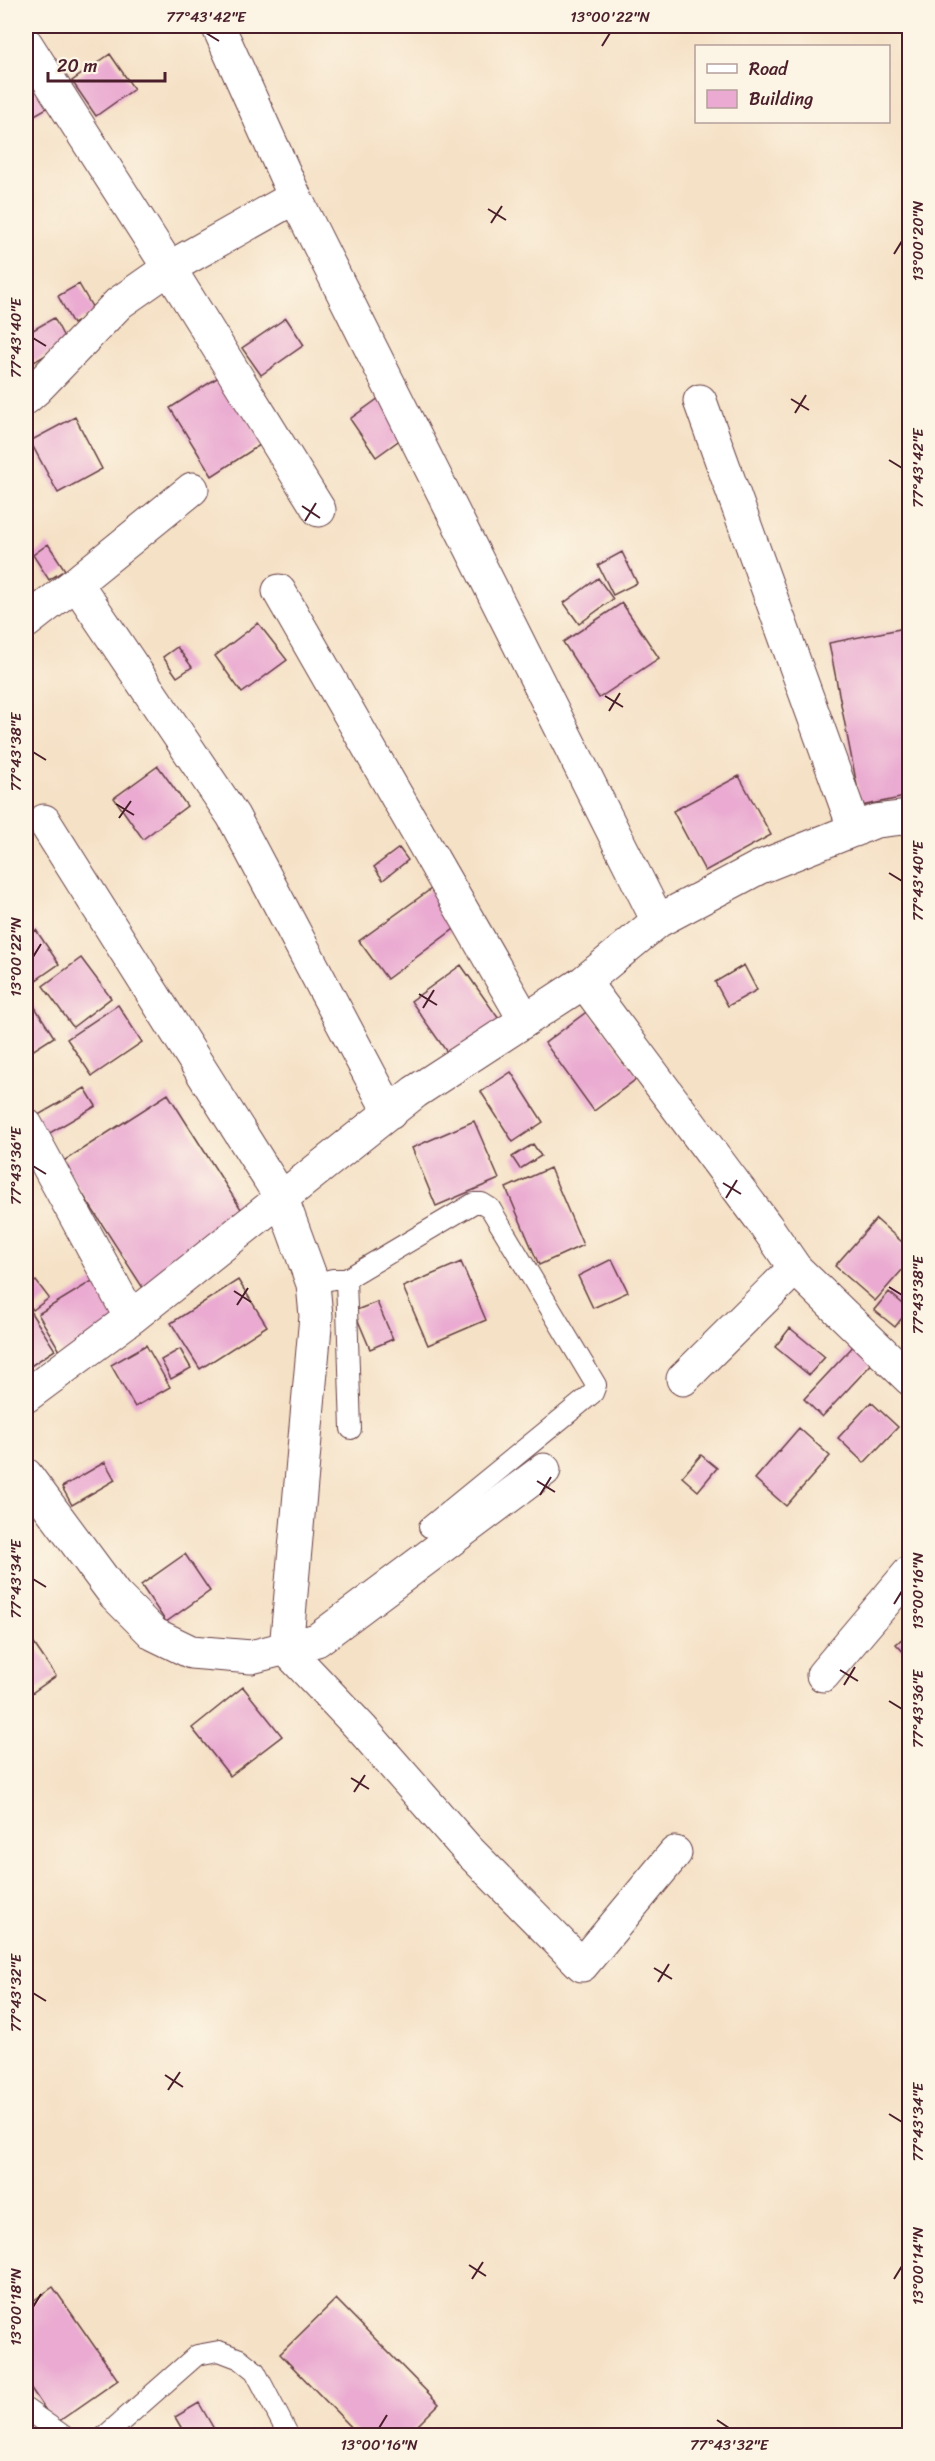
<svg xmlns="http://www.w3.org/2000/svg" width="935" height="2461" font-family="Sriracha,sans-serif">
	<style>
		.building { fill: #eaaad1 }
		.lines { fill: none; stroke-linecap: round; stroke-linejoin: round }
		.service-casing { stroke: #643c42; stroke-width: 22 }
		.minor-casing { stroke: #643c42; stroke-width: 35 }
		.service { stroke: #fff; stroke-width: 20 }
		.minor { stroke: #fff; stroke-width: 33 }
		.ticks { fill: none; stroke: #4a1f2b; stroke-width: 2 }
		.neatline { fill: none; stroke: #4a1f2b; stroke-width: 2 }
		.ticks-label { font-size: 15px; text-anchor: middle; fill: #4a1f2b }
	</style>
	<rect width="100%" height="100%" fill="#fcf5e5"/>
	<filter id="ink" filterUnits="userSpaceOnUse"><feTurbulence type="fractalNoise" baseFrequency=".0167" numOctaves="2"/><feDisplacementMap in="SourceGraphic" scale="12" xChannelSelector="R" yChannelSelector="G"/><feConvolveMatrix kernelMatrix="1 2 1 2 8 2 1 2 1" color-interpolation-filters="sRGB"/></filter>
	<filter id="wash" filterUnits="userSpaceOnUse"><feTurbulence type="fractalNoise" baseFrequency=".008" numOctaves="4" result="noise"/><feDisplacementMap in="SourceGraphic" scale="24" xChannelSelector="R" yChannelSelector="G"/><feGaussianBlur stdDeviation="1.35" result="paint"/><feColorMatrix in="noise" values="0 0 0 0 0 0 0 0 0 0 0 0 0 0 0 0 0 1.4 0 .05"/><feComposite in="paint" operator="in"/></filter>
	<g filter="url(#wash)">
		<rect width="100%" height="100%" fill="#f5e1c6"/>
		<g id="blocks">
			<!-- building -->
			<path class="building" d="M110,54L134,89L96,116L72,81Z
				M26,69L47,108L26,120Z
				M79,284L95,312L73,324L58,296Z
				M54,318L67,343L34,362L26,345V334Z
				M286,318L304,345L261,375L242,348Z
				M220,376L263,443L212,476L170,408Z
				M386,393L412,431L376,457L350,419Z
				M75,417L102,469L58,493L30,441Z
				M48,544L65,570L49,580L33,555Z
				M622,552L637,583L613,595L598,565Z
				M598,578L613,599L579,624L564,603Z
				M622,603L659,658L599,698L563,642Z
				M258,623L287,660L242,693L215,656Z
				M910,627V796L861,806L829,643Z
				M177,647L192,667L177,677L163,657Z
				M158,766L187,806L143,839L114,798Z
				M739,776L771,835L705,871L673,811Z
				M399,848L408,860L383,880L374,867Z
				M431,889L458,926L387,979L359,941Z
				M36,930L59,964L26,987V937Z
				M81,958L111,998L73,1027L43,986Z
				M461,965L501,1022L451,1058L411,1001Z
				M744,965L757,990L728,1006L715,982Z
				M29,998L54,1037L26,1055V1000Z
				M118,1005L142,1042L92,1076L67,1039Z
				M589,1010L639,1077L594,1111L545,1043Z
				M511,1072L543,1122L513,1142L481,1092Z
				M85,1088L96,1106L43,1137L33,1118Z
				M168,1094L248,1220L143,1288L62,1162Z
				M474,1121L499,1179L436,1206L412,1148Z
				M533,1144L541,1156L520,1169L512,1157Z
				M550,1168L583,1245L539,1265L506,1188Z
				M876,1219L910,1249V1261L875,1301L835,1266Z
				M612,1259L628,1292L593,1308L578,1276Z
				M461,1262L486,1320L428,1345L403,1287Z
				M97,1278L122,1320L63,1356L38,1314Z
				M238,1280L267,1326L200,1369L171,1323Z
				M36,1281L49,1298L33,1310L26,1300V1288Z
				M889,1292L909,1309L895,1327L874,1310Z
				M377,1302L393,1339L370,1349L354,1311Z
				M26,1305L55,1350L26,1369Z
				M790,1328L825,1357L809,1375L775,1347Z
				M860,1339L879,1356L822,1417L804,1399Z
				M146,1345L170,1387L135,1407L111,1365Z
				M180,1349L191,1368L171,1379L161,1360Z
				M871,1402L898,1427L864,1463L838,1438Z
				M799,1428L830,1456L786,1506L755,1479Z
				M701,1455L717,1468L698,1491L682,1477Z
				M105,1462L115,1480L72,1505L62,1487Z
				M185,1554L210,1591L166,1622L141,1585Z
				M26,1632L56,1676L26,1697Z
				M910,1632V1659L896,1644Z
				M243,1687L282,1736L230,1776L192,1728Z
				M53,2287L118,2380L55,2424L26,2381V2306Z
				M336,2299L439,2404L407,2436H360L280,2354Z
				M199,2403L218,2436H186L175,2417Z"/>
		</g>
	</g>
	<g filter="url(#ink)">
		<use href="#blocks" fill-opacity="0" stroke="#643c42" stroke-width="1.5"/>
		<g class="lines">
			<!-- service casing -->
			<g class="service-casing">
				<path id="service" d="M346,1279L351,1429
					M313,1284L333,1279H346L474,1203H482L490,1208L596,1385L593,1393L429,1527
					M26,2409L64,2436
					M105,2436L197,2355L219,2351L240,2359L255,2371L289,2436"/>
			</g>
			<!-- minor casing -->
			<g class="minor-casing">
				<path id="minor" d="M218,26L295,197L658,921
					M26,44L169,268L295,197
					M26,398L35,390L119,303L169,268L319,510
					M700,401L855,830
					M76,583L192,489
					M279,591L525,1020
					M26,622L76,583L233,816L390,1113
					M44,821L282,1199L313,1284L316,1316L286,1649L362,1729L468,1850L582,1965L675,1853
					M584,982L766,1226L795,1268L910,1379
					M26,1125L131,1318
					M683,1379L795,1268
					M26,1396L131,1318L415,1092L584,982L658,921L758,868L876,821L910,817
					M26,1475L115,1595L154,1634L191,1652L251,1657L317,1640L544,1470
					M823,1675L910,1572"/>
			</g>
			<!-- service -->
			<use href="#service" class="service"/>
			<!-- minor -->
			<use href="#minor" class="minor"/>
		</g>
	</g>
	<!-- ticks -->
	<path class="ticks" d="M206,33L219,41M602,46L610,33M488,209L506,220M491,223L502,206M894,254L902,241M33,338L46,346M791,399L809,410M795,413L806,395M889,460L902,468M302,506L320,518M305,521L316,503M605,696L623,707M609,711L620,693M33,752L46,760M116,804L134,815M119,818L131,801M889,873L902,881M33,957L41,944M419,994L437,1005M423,1008L434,990M33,1166L46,1174M723,1183L741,1194M726,1198L737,1180M889,1287L902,1295M234,1291L251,1302M237,1305L248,1288M537,1481L555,1492M540,1495L551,1477M33,1579L46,1587M894,1604L902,1591M840,1670L858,1681M844,1685L855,1667M889,1701L902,1709M351,1778L369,1789M354,1792L365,1775M654,1968L672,1979M658,1982L669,1964M33,1993L46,2001M165,2075L183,2087M168,2090L180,2072M889,2114L902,2122M469,2265L486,2276M472,2279L483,2262M894,2279L902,2266M33,2307L41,2294M717,2420L729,2428M379,2428L387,2415"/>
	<!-- margin -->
	<rect width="935" height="2461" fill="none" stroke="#fcf5e5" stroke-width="66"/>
	<!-- legend -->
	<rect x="695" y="45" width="195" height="78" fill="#fcf5e5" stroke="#b59f9b" stroke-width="1.5"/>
	<rect x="707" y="64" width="30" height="9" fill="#ffffff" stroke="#b59f9b" stroke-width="1.5"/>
	<text x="749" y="75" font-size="18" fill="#4a1f2b">Road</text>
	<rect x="707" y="90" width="30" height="18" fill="#eaaad1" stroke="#b59f9b" stroke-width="1.5"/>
	<text x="749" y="105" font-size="18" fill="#4a1f2b">Building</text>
	<!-- scale -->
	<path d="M48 72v9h117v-9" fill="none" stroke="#4a1f2b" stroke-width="3"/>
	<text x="57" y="72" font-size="18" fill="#4a1f2b" stroke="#fcf5e5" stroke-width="4.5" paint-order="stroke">20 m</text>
	<rect x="33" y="33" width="869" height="2395" class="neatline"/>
	<g class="ticks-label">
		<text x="206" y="22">77°43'42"E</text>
		<text x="610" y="22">13°00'22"N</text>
		<text transform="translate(918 241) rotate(-90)" y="5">13°00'20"N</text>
		<text transform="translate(16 338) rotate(-90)" y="5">77°43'40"E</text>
		<text transform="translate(918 468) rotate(-90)" y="5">77°43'42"E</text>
		<text transform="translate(16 752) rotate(-90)" y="5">77°43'38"E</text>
		<text transform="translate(918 881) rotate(-90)" y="5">77°43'40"E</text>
		<text transform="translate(16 957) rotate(-90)" y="5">13°00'22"N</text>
		<text transform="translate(16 1166) rotate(-90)" y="5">77°43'36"E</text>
		<text transform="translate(918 1295) rotate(-90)" y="5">77°43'38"E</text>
		<text transform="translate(16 1579) rotate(-90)" y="5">77°43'34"E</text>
		<text transform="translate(918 1591) rotate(-90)" y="5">13°00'16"N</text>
		<text transform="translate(918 1709) rotate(-90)" y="5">77°43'36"E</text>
		<text transform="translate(16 1993) rotate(-90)" y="5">77°43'32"E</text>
		<text transform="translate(918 2122) rotate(-90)" y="5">77°43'34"E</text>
		<text transform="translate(918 2266) rotate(-90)" y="5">13°00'14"N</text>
		<text transform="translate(16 2307) rotate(-90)" y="5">13°00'18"N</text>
		<text x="379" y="2450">13°00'16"N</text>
		<text x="729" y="2450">77°43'32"E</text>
	</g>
</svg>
